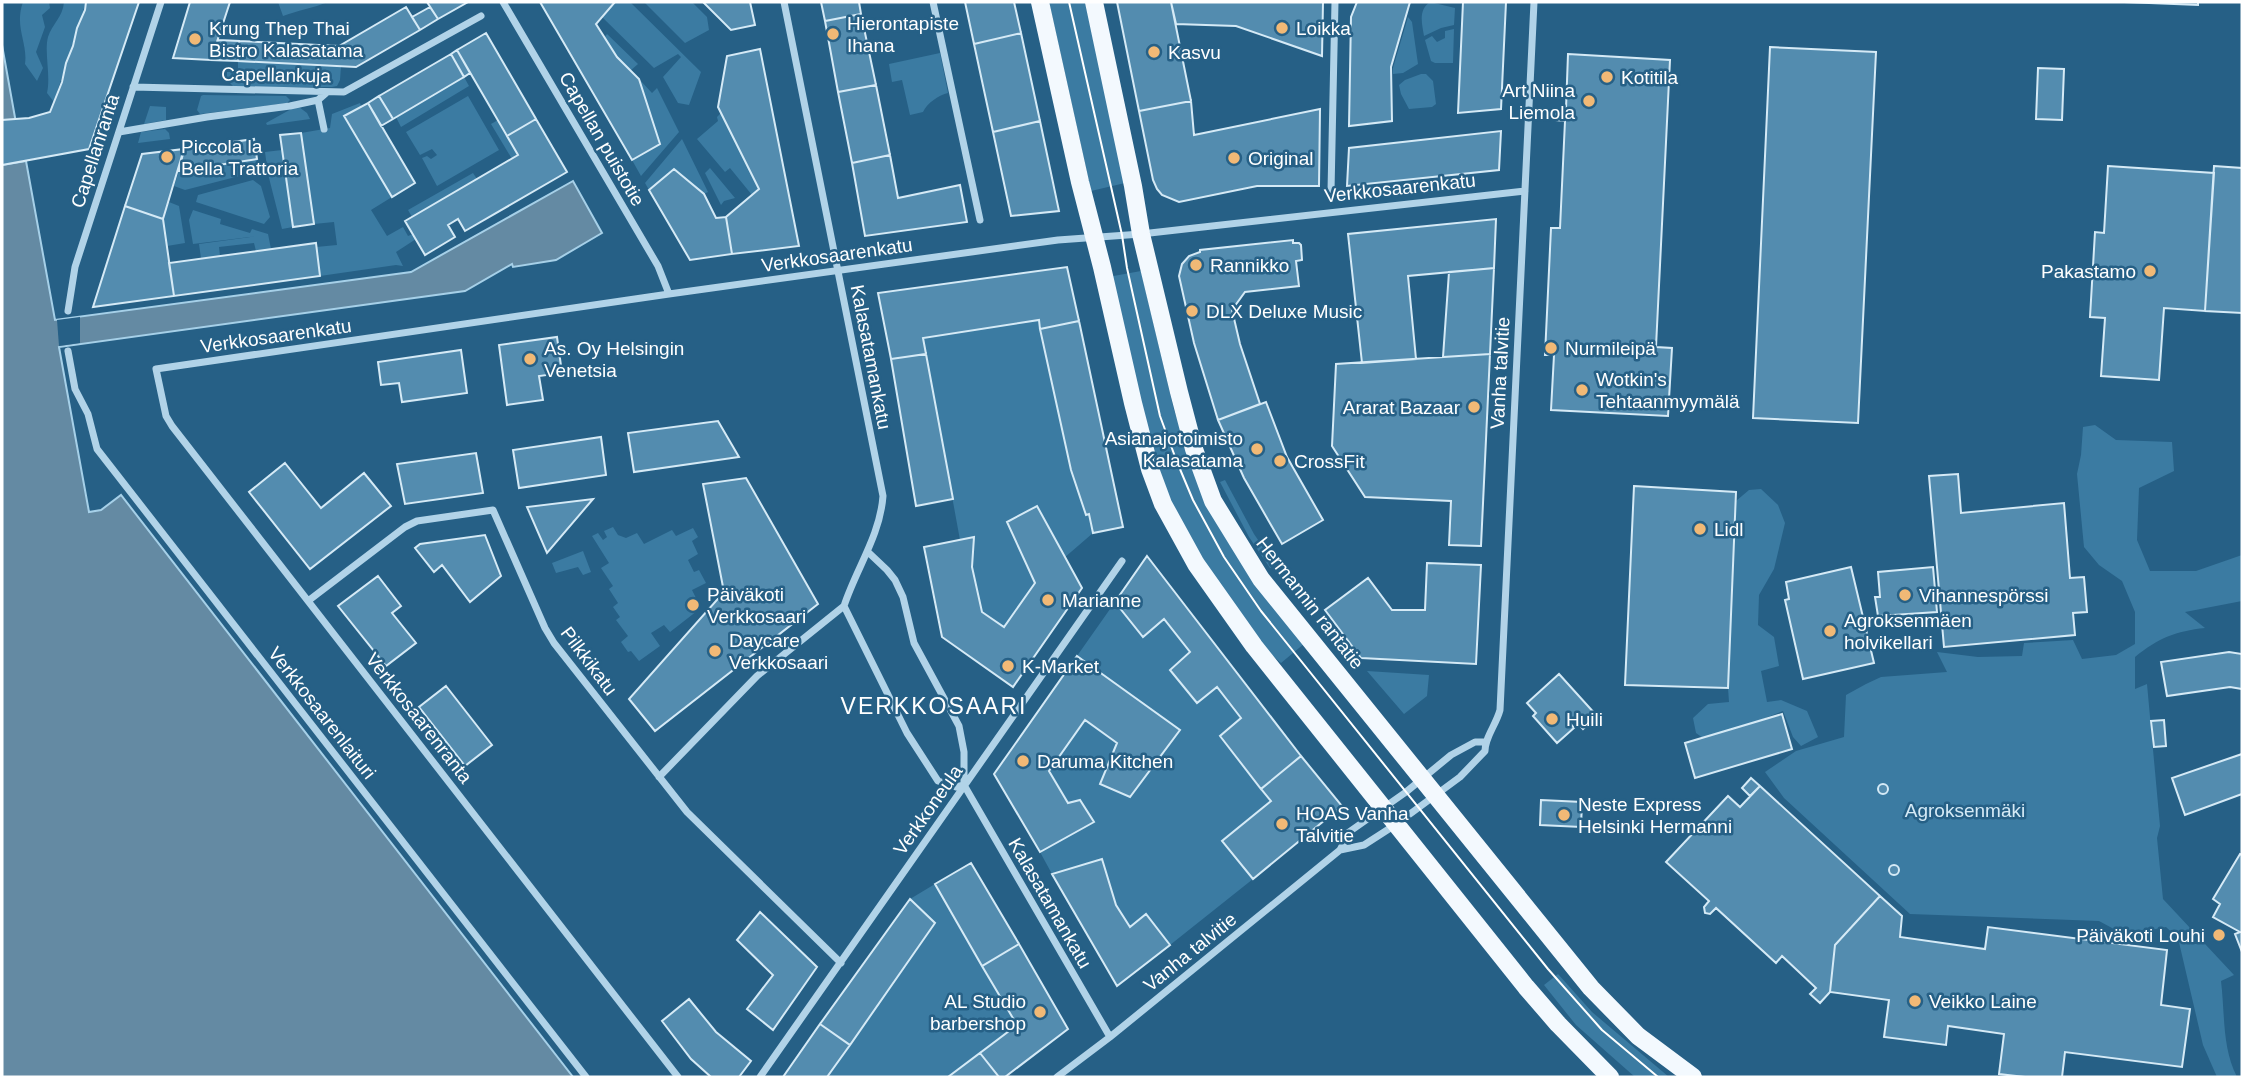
<svg xmlns="http://www.w3.org/2000/svg" width="2244" height="1079" font-family="Helvetica,sans-serif">
	<style>
		.green { fill: #3b7ba2 }
		.water { fill: #648aa3; stroke: #a6d0e8; stroke-width: 2 }
		.pier { fill: #266086 }
		.building { fill: #538caf; stroke: #d5eaf6; stroke-width: 2 }
		.lines { fill: none; stroke-linecap: round; stroke-linejoin: round }
		.street { stroke: #b1d3e8; stroke-width: 7 }
		.primary { stroke: #f3f9fe; stroke-width: 18 }
		.tram { stroke: #fff; stroke-width: 2 }
		.poi-dot { fill: #f1b976; stroke: #266086; stroke-width: 2.5 }
		.labels { text-anchor: middle; dominant-baseline: central; stroke-width: 5; stroke-linejoin: round; paint-order: stroke }
		.poi-label { font-size: 19px; fill: #fff; stroke: #266086; text-anchor: start }
		.street-label { font-size: 19px; fill: #fff; stroke: #266086 }
		.park-label { font-size: 19px; fill: #d5eaf6; stroke: #266086 }
		.quarter-label { font-size: 23px; letter-spacing: 2px; fill: #fff; stroke: #266086 }
	</style>
	<rect width="100%" height="100%" fill="#266086"/>
	<!-- green -->
	<path class="green" d="M23,2H49L50,8L42,15L45,27L36,52L43,68L37,81L25,64C28,43 14,27 23,2Z
		M64,2H86L54,102L47,93C51,75 44,52 48,37C52,24 63,17 64,2Z
		M278,2H328C313,8 299,10 283,16Z
		M615,2H630L701,72L689,105L678,103L663,77L681,57L678,54L654,68L602,17Z
		M644,2H692L707,17L709,30L685,43Z
		M1049,2H1085L1125,183L1091,191Z
		M1430,2L1455,8L1454,25L1441,28L1424,36C1422,24 1418,10 1430,2Z
		M1408,17L1412,22L1418,64L1403,73L1393,74V68Z
		M1454,29L1453,63H1435L1431,61L1425,40L1432,36L1437,42L1445,38V31Z
		M607,34L638,64L630,71L617,57L604,38Z
		M940,53L948,93C939,95 927,103 923,112L910,115L902,80L892,82L889,64Z
		M238,61L341,66L340,80L337,86L332,87H234L227,80V72H238Z
		M1421,74H1426L1433,81L1436,104L1432,107L1409,109L1401,94L1399,85L1405,80Z
		M464,77L469,86L401,127L396,117Z
		M639,79L652,93L657,88L679,132L641,176L632,160L660,144Z
		M203,95L286,96L290,100L287,103L200,114L197,110L201,96Z
		M468,96L499,150L437,186L422,158L427,156L431,159L437,155L432,149L420,155L406,132Z
		M360,103L361,106L345,116L392,197L371,210L387,236L403,227L408,236L413,234L416,239L396,252L403,266L396,265L320,276L316,247L337,245L334,222L314,224L301,133L330,128L332,114Z
		M150,106L166,107V120L144,124Z
		M299,107L307,113L310,119L267,125L266,123L293,108Z
		M721,113L759,189L752,195L730,168L725,172L697,139L718,121L717,117Z
		M498,120L518,155L512,159L491,124Z
		M165,129L169,133L170,139L138,143L141,132Z
		M682,139L708,192L704,194L649,190L645,183Z
		M282,150L293,227L282,229L268,174L265,152Z
		M257,159L259,171L185,190L174,186L179,171Z
		M710,168L735,198L724,201L721,205L705,173Z
		M473,173L477,179L412,217L408,210Z
		M253,180L261,186L270,217L264,224L196,202L198,195Z
		M169,202L179,206L185,243L167,246L163,219Z
		M193,210L221,219L220,224L250,233L252,229L268,234L271,249L256,251L254,243L219,247L220,256L201,258L199,244L265,235L193,244L189,220Z
		M1141,271L1174,410L1190,456L1305,643L1281,663L1263,647L1198,558L1165,494L1108,277Z
		M1039,320L1071,470L1086,514H1089L1093,533L1035,583L1004,627L982,612L972,567L960,540L923,338Z
		M2095,425L2116,440L2172,442L2174,471L2139,488L2137,540L2150,571H2196L2242,555V601L2185,612L2205,628C2176,631 2158,638 2135,657V689L2147,684L2160,826L2157,838L2163,899L2234,975L2221,981C2225,1014 2222,1048 2237,1077H2217L2203,1045L2178,938L2166,927L2125,935L2099,921L1910,914L1784,798L1765,772L1796,751L1844,737L1846,695L1866,684L1881,677L1947,672L1937,652L1978,657L2022,656L2024,643L2073,640L2082,659L2116,655L2135,644V612L2122,581L2099,565L2084,547L2077,474L2081,455L2083,427Z
		M1225,480L1254,534L1275,565L1270,568L1249,537L1220,482Z
		M1761,489L1778,505L1785,523L1774,569L1759,595L1758,625L1774,637L1779,666L1761,671L1767,702L1781,700L1807,711L1818,737L1801,746L1793,737L1783,711L1755,722L1703,738L1696,733L1693,718L1708,704L1729,702L1728,688L1736,501L1749,490Z
		M613,527L618,535L626,538L637,533L644,544L672,530L676,536L693,528L698,537L692,541L698,554L688,560L694,572L699,570L706,583L692,590L697,600L692,604L697,611L670,632L664,625L651,633L660,646L639,661L631,651L628,652L621,642L628,636L616,620L620,617L613,607L618,603L609,589L613,586L601,568L609,563L592,536L598,533L603,540L607,537L604,531Z
		M583,551L591,572L583,575L578,567L556,573L552,563Z
		M1115,602L1143,636L1164,619L1190,652L1170,670L1197,703L1217,687L1241,718L1220,736L1271,801L1223,841L1253,879L1170,945L1146,914L1130,927L1116,905L1102,859L1052,874L1040,852L1093,822L1080,800L1068,803L1049,771L1085,720L1117,743L1100,784L1130,797L1180,730L1077,656Z
		M1367,671L1429,675L1427,696L1404,714Z
		M935,884L1017,1025L948,1077H827L935,924L910,899Z
		M1558,974L1592,1012L1669,1077H1635L1576,1025L1544,985Z"/>
	<!-- water -->
	<path class="water" d="M2,45L16,123L2,125Z
		M26,161L55,320L411,272L573,181L602,233L556,260L513,267L512,264L465,291L59,347L89,512L101,510L121,495L573,1077H2V165Z"/>
	<!-- pier -->
	<path class="pier" d="M80,317V343L59,346L57,320Z"/>
	<!-- building -->
	<path class="building" d="M86,2H139L89,149L2,165V120L29,118L50,112L62,82L66,63L73,46L77,28L85,10Z
		M190,2H230L211,60L173,58Z
		M427,2H468L438,19Z
		M540,2H615L596,24L617,57L639,79L660,144L632,160Z
		M703,2H750L755,25L731,30Z
		M821,2H859L861,14L825,21Z
		M965,2H1014L1021,33L974,44Z
		M1117,2H1171L1191,101L1139,111Z
		M1171,2H1323L1322,56L1236,26L1176,24Z
		M1357,2H1410L1391,67L1392,121L1349,126L1351,17Z
		M1463,2H1506L1501,109L1458,113Z
		M2124,2H2198V5Z
		M406,7L420,30L356,67L238,61L239,41L339,46Z
		M430,7L438,19L420,30L412,17Z
		M861,14L876,85L838,92L825,21Z
		M486,33L536,119L507,136L457,50Z
		M1021,33L1040,121L993,132L974,44Z
		M218,40L239,41L238,61L211,60Z
		M1770,47L1876,52L1858,423L1753,418Z
		M760,49L799,246L732,254L726,217L759,189L718,107L727,56Z
		M457,50L470,73L464,77L451,54Z
		M451,54L464,77L393,119L379,96Z
		M1568,54L1670,60L1656,347L1672,348L1668,416L1551,410L1554,355H1545L1551,228H1560L1565,121L1556,120V109H1566Z
		M2038,68L2064,69L2062,120L2036,119Z
		M876,85L890,155L852,163L838,92Z
		M379,96L393,119L381,126L368,103Z
		M1191,101L1194,135L1320,109L1319,186H1257L1179,202L1162,195L1157,189L1153,180L1139,111Z
		M368,103L415,183L392,197L344,116Z
		M536,119L567,172L465,231L458,219L448,225L455,237L425,255L405,221L518,155L507,136Z
		M1040,121L1059,211L1011,216L993,132Z
		M1501,131L1499,170L1347,186L1349,148Z
		M301,133L314,224L293,227L280,135Z
		M254,139L257,159L179,171L184,149Z
		M184,149L163,219L125,206L142,154Z
		M890,155L898,198L960,185L967,222L865,236L852,163Z
		M2108,166L2214,173L2205,311L2164,308L2159,380L2101,376L2105,318L2090,317L2095,232L2104,233Z
		M2214,166L2242,168V313L2205,311Z
		M674,169L704,194L716,218L726,217L732,254L690,260L649,190Z
		M125,206L163,219L174,296L93,307Z
		M1496,219L1494,268L1408,276L1416,359L1362,363L1348,234Z
		M1293,240V243H1299L1301,245L1302,260L1296,261L1299,286L1245,292L1232,310L1240,344L1260,404L1218,420L1194,343L1179,276L1182,264L1189,256L1200,252V250Z
		M316,243L320,276L174,296L169,263Z
		M1067,267L1079,321L1040,329L1039,320L923,338L926,354L891,359L878,293Z
		M1494,268L1490,354L1443,357L1449,272Z
		M1079,321L1123,527L1093,533L1089,514L1086,515L1071,470L1040,329Z
		M557,337L562,373L539,376L543,400L507,405L499,345Z
		M461,350L467,393L402,402L399,383L381,385L378,362Z
		M926,354L953,499L916,506L891,359Z
		M1490,354L1481,546L1449,545L1451,501L1365,497L1332,446L1336,364Z
		M1266,402L1287,457L1323,520L1282,544L1244,478L1218,420Z
		M718,421L739,457L634,472L628,433Z
		M601,437L606,475L519,488L513,450Z
		M476,453L483,493L405,504L397,464Z
		M285,463L321,508L364,473L391,506L310,569L249,492Z
		M1958,474L1961,513L2064,503L2070,578L2084,577L2087,612L2073,613L2075,635L1944,647L1929,476Z
		M746,478L818,604L655,731L629,699L724,592L703,484Z
		M1634,486L1736,492L1728,688L1625,685Z
		M593,499L547,553L527,507Z
		M1037,506L1082,588L1013,687L942,637L924,547L974,537L972,567L982,612L1004,627L1035,583L1007,522Z
		M485,535L501,576L470,602L442,565L434,572L415,548L420,544Z
		M1147,556L1301,756L1261,789L1220,736L1241,718L1217,687L1197,703L1170,670L1190,652L1164,619L1143,637L1115,602Z
		M1427,563L1481,565L1476,664L1361,658L1325,610L1368,578L1392,610H1425Z
		M1851,567L1874,663L1803,679L1785,600L1789,599L1786,582Z
		M1933,567L1937,612L1878,616L1875,597H1880L1878,572Z
		M378,576L401,606L392,613L416,643L386,666L338,606Z
		M2229,652L2242,654V689L2230,687L2167,696L2161,662Z
		M1077,656L1180,730L1130,797L1100,784L1117,743L1085,720L1049,771L1068,803L1080,800L1094,822L1040,852L994,774Z
		M1559,674L1597,716L1583,729L1574,719L1570,723L1574,728L1557,743L1533,716L1536,713L1527,703Z
		M446,686L492,745L465,766L419,707Z
		M1782,714L1792,749L1695,778L1685,743Z
		M2164,720L2166,746L2154,747L2151,721Z
		M2242,754V794L2185,815L2172,778Z
		M1301,756L1342,806L1253,879L1222,841L1271,801L1261,789Z
		M1751,778L1760,786L1750,796L1742,788Z
		M1878 789a5 5 0 1 1 10 0a5 5 0 1 1-10 0Z
		M1760,786L1880,896L1835,945L1830,992L1820,1003L1810,994L1816,988L1782,956L1776,963L1716,908L1710,914L1705,913L1704,907L1709,901L1666,862L1728,796L1740,807Z
		M1541,800L1582,802L1581,827L1540,825Z
		M2240,854L2242,855V952L2235,934L2240,932L2213,917L2220,904L2213,899Z
		M1102,859L1116,905L1130,927L1146,914L1170,945L1117,986L1052,874Z
		M971,863L1019,944L982,966L935,884Z
		M1889 870a5 5 0 1 1 10 0a5 5 0 1 1-10 0Z
		M1880,896L1902,916L1900,937L1985,949L1988,927L2167,950L2161,1005L2190,1009L2182,1067L2065,1052L2062,1077H2025L1999,1074L2004,1034L1948,1026L1946,1045L1884,1037L1889,1000L1830,992L1835,945Z
		M910,899L935,923L850,1045L820,1024Z
		M760,912L817,967L773,1030L747,1009L773,975L737,940Z
		M1019,944L1068,1029L1005,1077H999L980,1053L1017,1025L982,966Z
		M689,999L716,1032L751,1061L739,1077H711L691,1059L662,1021Z
		M820,1024L850,1045L827,1077H783Z
		M980,1053L999,1077H948Z"/>
	<g class="lines">
		<!-- street -->
		<path class="street" d="M503,2L658,266L669,294
			M784,2L883,496C880,536 856,569 844,606L907,733L938,781L956,787L964,785
			M933,2L980,220
			M133,87L344,92L481,16
			M318,100L324,129
			M119,132L207,117L290,106L318,100L326,93
			M1331,191L1335,2
			M68,311L75,267L161,2
			M68,351L75,389L88,414L97,449L586,1077
			M868,552L887,570L895,580L903,597L914,643L959,726L964,752V785L1110,1037
			M308,601L405,527L417,521L493,510L545,628L554,643L687,812L841,963
			M659,777L757,676L844,606
			M1340,850L1364,845L1395,825L1460,777L1485,751C1485,737 1496,725 1500,710L1534,2
			M678,1077L172,426L166,416L156,369L669,294L1058,240L1141,234L1525,191
			M760,1077L1122,561
			M1057,1077L1110,1037L1340,850L1349,832L1406,792L1451,755L1475,742H1485"/>
		<!-- primary -->
		<path class="primary" d="M1040,2L1080,182L1102,267L1133,403L1150,469L1163,504L1196,564L1254,646L1526,987L1558,1024L1610,1077
			M1094,2L1133,186L1141,234L1179,392L1194,449L1213,501L1261,579L1591,988L1638,1036L1693,1077"/>
		<!-- tram -->
		<path class="tram" d="M1069,2L1122,235L1127,268L1160,416L1177,462L1193,500L1224,557L1261,611L1548,969L1602,1030L1658,1077"/>
	</g>
	<!-- markers -->
	<g class="poi-dot">
		<circle cx="1282" cy="28" r="7"/>
		<circle cx="833" cy="34" r="7"/>
		<circle cx="195" cy="39" r="7"/>
		<circle cx="1154" cy="52" r="7"/>
		<circle cx="1607" cy="77" r="7"/>
		<circle cx="1589" cy="101" r="7"/>
		<circle cx="167" cy="157" r="7"/>
		<circle cx="1234" cy="158" r="7"/>
		<circle cx="1196" cy="265" r="7"/>
		<circle cx="2150" cy="271" r="7"/>
		<circle cx="1192" cy="311" r="7"/>
		<circle cx="1551" cy="348" r="7"/>
		<circle cx="530" cy="359" r="7"/>
		<circle cx="1582" cy="390" r="7"/>
		<circle cx="1474" cy="407" r="7"/>
		<circle cx="1257" cy="449" r="7"/>
		<circle cx="1280" cy="461" r="7"/>
		<circle cx="1700" cy="529" r="7"/>
		<circle cx="1905" cy="595" r="7"/>
		<circle cx="1048" cy="600" r="7"/>
		<circle cx="693" cy="605" r="7"/>
		<circle cx="1830" cy="631" r="7"/>
		<circle cx="715" cy="651" r="7"/>
		<circle cx="1008" cy="666" r="7"/>
		<circle cx="1552" cy="719" r="7"/>
		<circle cx="1023" cy="761" r="7"/>
		<circle cx="1564" cy="815" r="7"/>
		<circle cx="1282" cy="824" r="7"/>
		<circle cx="2219" cy="935" r="7"/>
		<circle cx="1915" cy="1001" r="7"/>
		<circle cx="1040" cy="1012" r="7"/>
	</g>
	<g class="labels">
		<!-- poi labels -->
		<g class="poi-label">
			<text x="847" y="23">Hierontapiste<tspan x="847" dy="22">Ihana</tspan></text>
			<text x="209" y="28">Krung Thep Thai<tspan x="209" dy="22">Bistro Kalasatama</tspan></text>
			<text x="1296" y="28">Loikka</text>
			<text x="1168" y="52">Kasvu</text>
			<text x="1621" y="77">Kotitila</text>
			<text x="1575" y="90" text-anchor="end">Art Niina<tspan x="1575" dy="22">Liemola</tspan></text>
			<text x="181" y="146">Piccola la<tspan x="181" dy="22">Bella Trattoria</tspan></text>
			<text x="1248" y="158">Original</text>
			<text x="1210" y="265">Rannikko</text>
			<text x="2136" y="271" text-anchor="end">Pakastamo</text>
			<text x="1206" y="311">DLX Deluxe Music</text>
			<text x="544" y="348">As. Oy Helsingin<tspan x="544" dy="22">Venetsia</tspan></text>
			<text x="1565" y="348">Nurmileipä</text>
			<text x="1596" y="379">Wotkin's<tspan x="1596" dy="22">Tehtaanmyymälä</tspan></text>
			<text x="1460" y="407" text-anchor="end">Ararat Bazaar</text>
			<text x="1243" y="438" text-anchor="end">Asianajotoimisto<tspan x="1243" dy="22">Kalasatama</tspan></text>
			<text x="1294" y="461">CrossFit</text>
			<text x="1714" y="529">Lidl</text>
			<text x="707" y="594">Päiväkoti<tspan x="707" dy="22">Verkkosaari</tspan></text>
			<text x="1919" y="595">Vihannespörssi</text>
			<text x="1062" y="600">Marianne</text>
			<text x="1844" y="620">Agroksenmäen<tspan x="1844" dy="22">holvikellari</tspan></text>
			<text x="729" y="640">Daycare<tspan x="729" dy="22">Verkkosaari</tspan></text>
			<text x="1022" y="666">K-Market</text>
			<text x="1566" y="719">Huili</text>
			<text x="1037" y="761">Daruma Kitchen</text>
			<text x="1578" y="804">Neste Express<tspan x="1578" dy="22">Helsinki Hermanni</tspan></text>
			<text x="1296" y="813">HOAS Vanha<tspan x="1296" dy="22">Talvitie</tspan></text>
			<text x="2205" y="935" text-anchor="end">Päiväkoti Louhi</text>
			<text x="1026" y="1001" text-anchor="end">AL Studio<tspan x="1026" dy="22">barbershop</tspan></text>
			<text x="1929" y="1001">Veikko Laine</text>
		</g>
		<!-- street labels -->
		<g class="street-label">
			<text transform="translate(276 75) rotate(1)">Capellankuja</text>
			<text transform="translate(602 139) rotate(60)">Capellan puistotie</text>
			<text transform="translate(95 151) rotate(-72)">Capellanranta</text>
			<text transform="translate(1400 188) rotate(-6)">Verkkosaarenkatu</text>
			<text transform="translate(837 255) rotate(-8)">Verkkosaarenkatu</text>
			<text transform="translate(276 336) rotate(-8)">Verkkosaarenkatu</text>
			<text transform="translate(871 357) rotate(79)">Kalasatamankatu</text>
			<text transform="translate(1500 373) rotate(-87)">Vanha talvitie</text>
			<text transform="translate(1310 603) rotate(52)">Hermannin rantatie</text>
			<text transform="translate(589 661) rotate(53)">Pilkkikatu</text>
			<text transform="translate(322 713) rotate(52)">Verkkosaarenlaituri</text>
			<text transform="translate(419 718) rotate(52)">Verkkosaarenranta</text>
			<text transform="translate(928 810) rotate(-55)">Verkkoneula</text>
			<text transform="translate(1050 903) rotate(60)">Kalasatamankatu</text>
			<text transform="translate(1190 952) rotate(-39)">Vanha talvitie</text>
		</g>
		<!-- park labels -->
		<g class="park-label">
			<text x="1965" y="810">Agroksenmäki</text>
		</g>
		<!-- quarter labels -->
		<g class="quarter-label">
			<text x="934" y="706">VERKKOSAARI</text>
		</g>
	</g>
	<!-- border -->
	<rect width="2244" height="1079" fill="none" stroke="#ffffff" stroke-width="7"/>
</svg>
